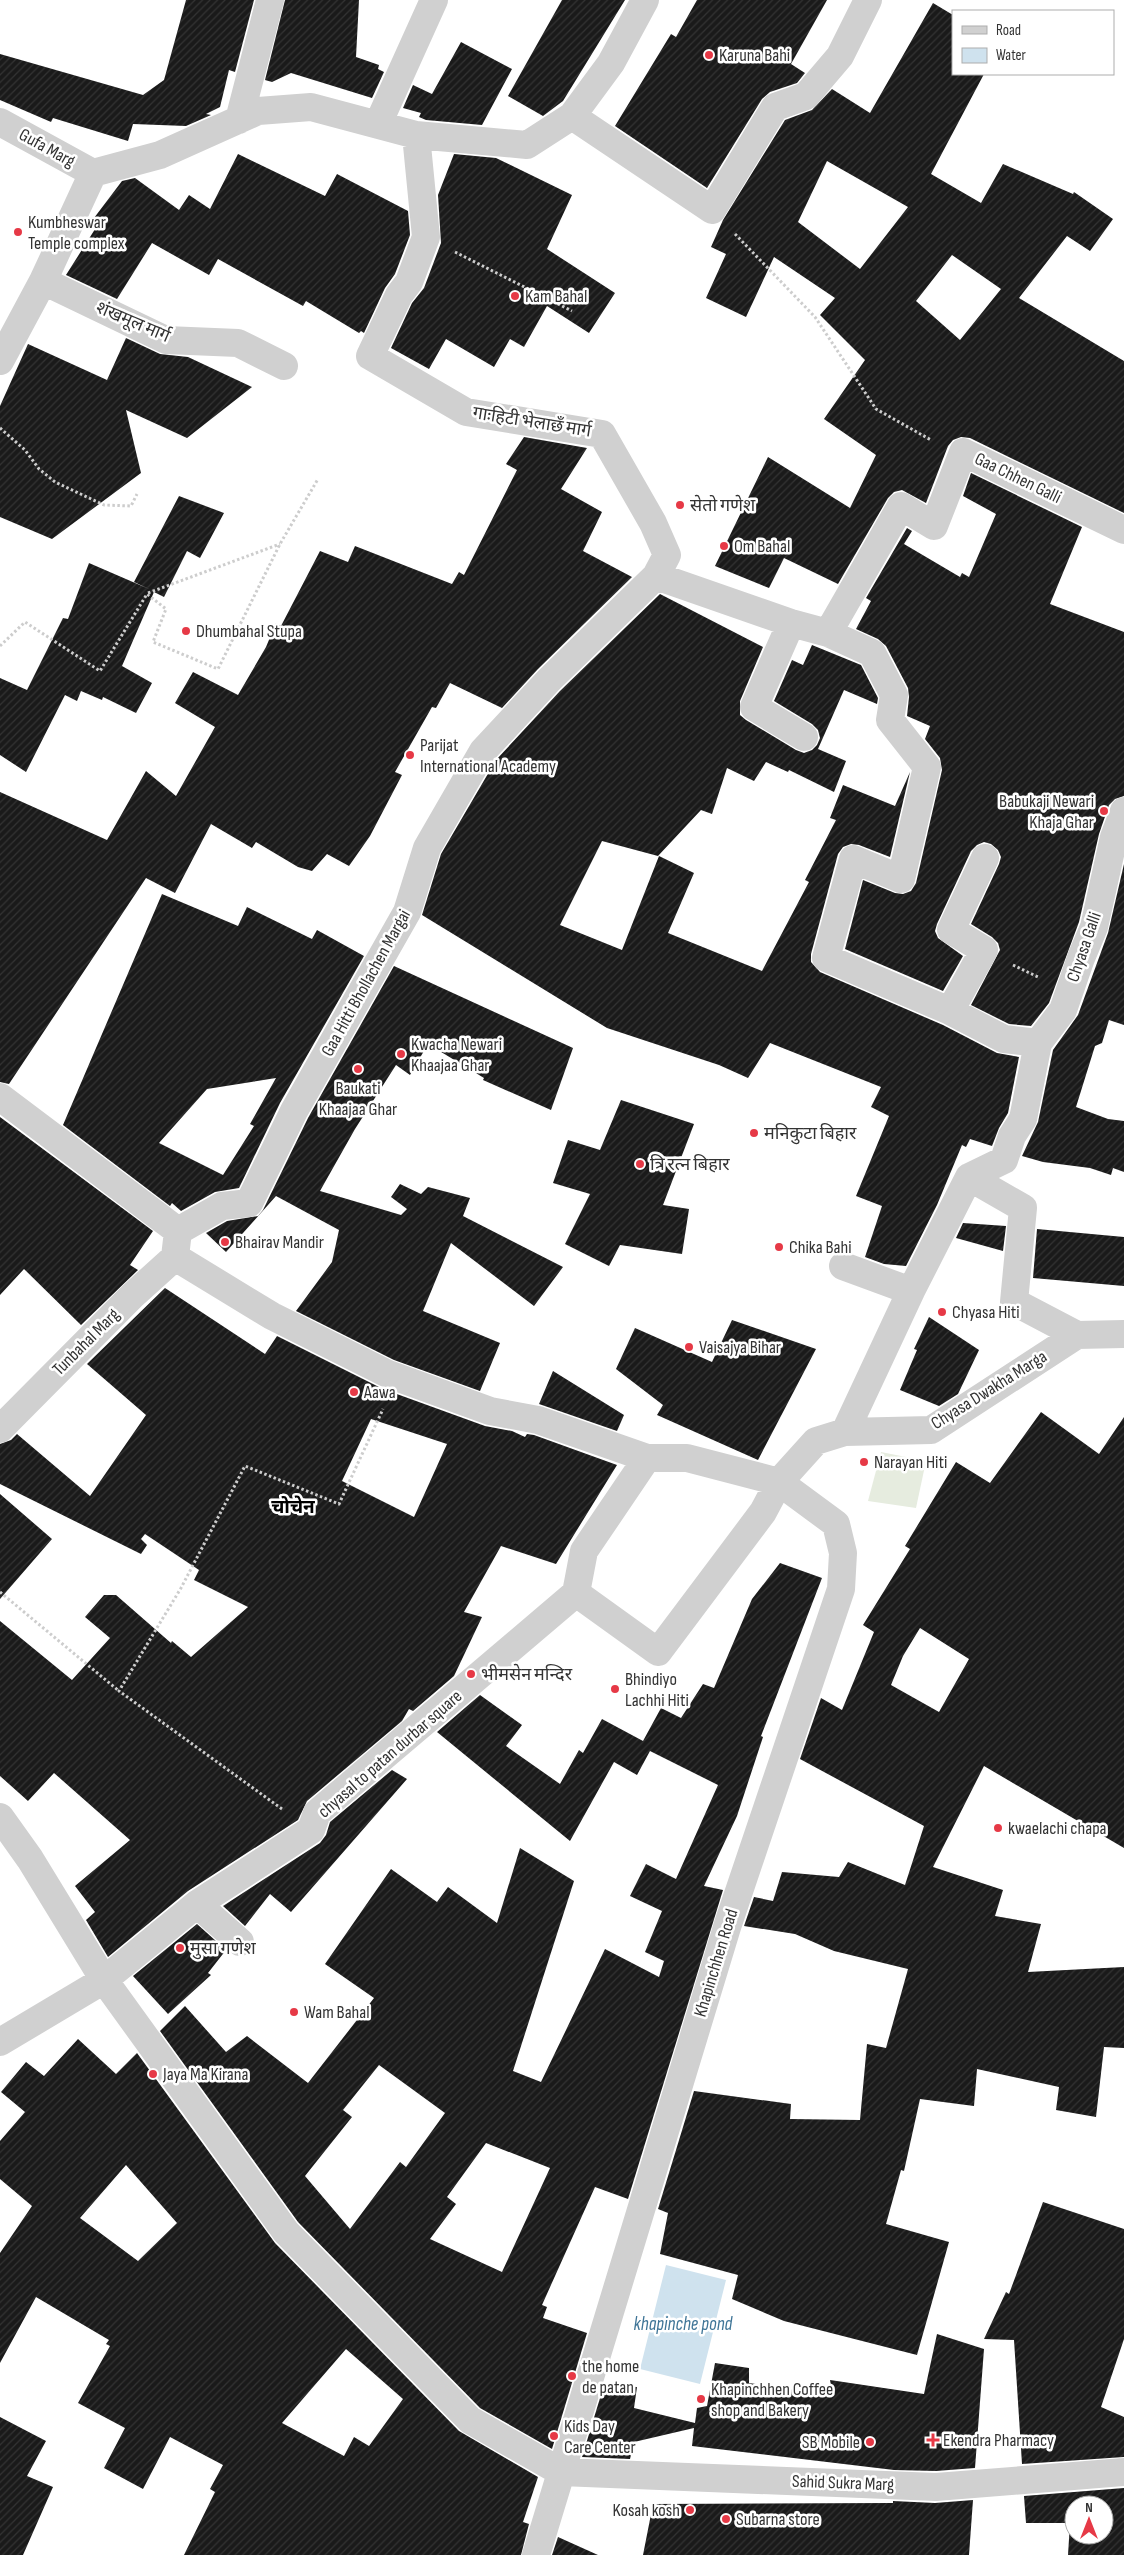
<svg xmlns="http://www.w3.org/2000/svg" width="1124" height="2555" font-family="'Sofia Sans Condensed','Noto Sans Devanagari',sans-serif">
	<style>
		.pitch { fill: #e6ecdf }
		.water { fill: #cfe2ee }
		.building { fill: url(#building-hatch); fill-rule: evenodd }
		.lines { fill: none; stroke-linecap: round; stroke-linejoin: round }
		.path { stroke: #cdcdcd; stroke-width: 3; stroke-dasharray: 2.5 2.5; stroke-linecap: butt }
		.minor { stroke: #d0d0d0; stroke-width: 28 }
		.poi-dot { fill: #e63946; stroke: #fff; stroke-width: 2 }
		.labels { text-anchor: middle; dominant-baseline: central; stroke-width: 5; stroke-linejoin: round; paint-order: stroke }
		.poi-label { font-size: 18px; fill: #333; stroke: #fff; text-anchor: start }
		.street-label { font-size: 18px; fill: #333; stroke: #fff }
		.neighbourhood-label { font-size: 19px; font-weight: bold; fill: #000; stroke: #fff }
		.water-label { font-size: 19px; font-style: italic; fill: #3f7597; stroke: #fff }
	</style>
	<defs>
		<pattern id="building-hatch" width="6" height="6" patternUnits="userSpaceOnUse" patternTransform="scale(1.25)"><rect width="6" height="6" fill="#1a1a1a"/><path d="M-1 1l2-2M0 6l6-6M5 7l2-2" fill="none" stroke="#333"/></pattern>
	</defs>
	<rect width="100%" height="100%" fill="#fff"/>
	<!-- pitch -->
	<path class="pitch" d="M881,1452L926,1461L916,1508L868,1501Z"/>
	<!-- water -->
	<path class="water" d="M666,2265L726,2280L700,2384L640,2369Z"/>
	<!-- building -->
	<path class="building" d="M186,0H254L235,72L229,70L220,107L206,114L211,115L186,126L133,124L128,141L53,118L51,122L0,100V54L143,95L164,80Z
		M285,0H359L356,57L379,65L378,69L384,72L372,98L291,73L272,82L265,80Z
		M562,0H625L563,101L543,116L508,96Z
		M697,0H827L791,64L805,73L797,83L770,92L762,99L707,188L615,126L671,34L676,37Z
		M933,3L953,15V74H984L931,174L981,203L1003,164L1073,194L1074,192L1113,219L1090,251L1067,236L1019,298L1124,361V513L970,438L961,437L953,440L948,446L926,503L902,490L894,492L888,498L838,584L784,558L769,588L715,566L768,457L850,508L876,455L824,419L865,360L820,315L835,298L774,257L746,317L706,298L726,254L711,247L723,220L785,120L812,110L832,89L870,113ZM827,161L908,207L860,269L798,222ZM952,255L1001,289L960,340L916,301Z
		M461,42L512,69L482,125L426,120L419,117L421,113L403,108L413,85L432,94Z
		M238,154L325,196L337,174L408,211L410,235L395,274L385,288L364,333L361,331L359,333L306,301L303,306L218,259L209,275L152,243L117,299L66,275L97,226L91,222L122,181L135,178L179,210L189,195L210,209Z
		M454,154L496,158L572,195L547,249L615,293L589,333L547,306L524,347L510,339L494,367L446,339L429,369L391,348L412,303L424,288L441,243L438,195Z
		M126,338L160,354L188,357L252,387L187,438L126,410L141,473L52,539L0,517V406L28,344L107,380Z
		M524,437L587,448L561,489L602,512L583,551L632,577L538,669L502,708L450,683L436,708L432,707L395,772L402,775L370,836L349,866L327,854L312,871L298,867L256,842L252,848L211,824L175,893L146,878L9,1084L0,1082V792L107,840L146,771L176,796L215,727L175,703L193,672L238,695L266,647L276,623L281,626L320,551L348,562L355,546L452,584L459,572L464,575L517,470L506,464Z
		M971,473L1082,527L1050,604L1124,632V796L1115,799L1109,805L1099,834L1079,922L1049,1003L1031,1026L1009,1024L971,1005L1000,950L998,943L992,937L971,924L999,864L1001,857L998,850L991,844L984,842L977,845L971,851L937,924L935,931L938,938L963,956L943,991L845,949L863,880L895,893L903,894L911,891L916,883L942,770L940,758L925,739L930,726L907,716L909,697L908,688L886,646L878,639L856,629L871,601L866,598L907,528L912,531L904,544L960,577L962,573L969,577L996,514L963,496Z
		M179,496L224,513L200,558L187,551L164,597L154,592L122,666L152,683L136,713L103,697L102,700L81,691L77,701L65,695L26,772L0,755V678L27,690L63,618L68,619L89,563L149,589L134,582Z
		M660,594L763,647L740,701V715L746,720L796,750L804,753L812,750L817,745L820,738L818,730L812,724L774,701L792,660L803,665L812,645L861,665L878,698L877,704L844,690L818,749L846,761L834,792L789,770L788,772L766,762L754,781L727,768L712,814L701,810L658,856L602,841L560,925L622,950L659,856L694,873L668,933L762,971L809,882L805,880L836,820L830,818L843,785L895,806L910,772L890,857L859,845L851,844L843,847L838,854L811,954V962L820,972L943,1025L997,1053L1019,1057L1008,1113L999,1128L992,1146L970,1139L966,1147L962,1145L937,1205L906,1266L884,1264L865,1257L882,1206L856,1196L889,1116L871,1107L881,1087L770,1043L748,1078L719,1065L607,1028L422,915L441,854L496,760L560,691Z
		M1124,864V1025L1109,1020L1102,1043L1095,1046L1076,1107L1108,1119L1124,1121V1172L1113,1168L1111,1175L1090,1168L1043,1162L1022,1156L1038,1122L1053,1050L1078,1015L1108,933Z
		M162,894L238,926L247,907L312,939L317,930L364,956L280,1103L239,1188L215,1192L181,1211L172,1203L170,1206L63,1125ZM276,1078L250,1124L254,1126L223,1175L159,1143L207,1089Z
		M394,966L573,1048L551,1110L483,1080L484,1078L428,1044L410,1075L396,1065L355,1129L320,1191L401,1215L407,1209L391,1197L400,1184L421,1194L428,1187L470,1198L463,1216L563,1267L534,1306L451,1243L423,1311L500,1343L480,1391L394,1360L296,1311L332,1262L339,1230L276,1196L226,1252L206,1233L227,1221L258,1216L263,1210L308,1118Z
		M621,1100L694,1124L663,1205L689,1209L682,1254L620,1245L609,1266L565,1244L590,1194L553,1183L568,1140L600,1150Z
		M0,1117L153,1231L130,1265L138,1270L81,1325L24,1269L0,1295Z
		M963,1223L1006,1226L1003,1251L956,1238Z
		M1037,1229L1124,1237V1286L1033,1278Z
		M165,1288L265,1354L277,1336L383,1389L485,1426L512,1431L525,1437L527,1434L534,1435L617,1465L556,1564L501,1546L464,1612L482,1617L454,1676L413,1711L409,1709L402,1721L307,1801L298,1820L188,1891L108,1957L86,1920L95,1912L75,1886L130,1840L54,1773L28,1801L0,1776V1621L72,1680L110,1638L85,1617L104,1595H116L171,1643L172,1641L191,1657L248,1607L194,1580L199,1570L145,1534L141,1539L147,1545L141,1554L0,1484V1444L11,1440L17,1434L90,1496L146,1415L87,1364ZM371,1419L447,1444L414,1517L342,1481Z
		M929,1317L979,1350L958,1394L939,1406L900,1390L917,1350L914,1349Z
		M732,1320L816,1349L758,1460L657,1415L663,1405L616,1369L635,1328L712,1362Z
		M553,1371L624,1415L617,1431L539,1404Z
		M1041,1412L1099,1454L1124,1417V1848L984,1766L933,1867L1003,1890L995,1916L1041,1924L1028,1972L1124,1967V2048L1104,2047L1096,2117L1056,2110L1059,2087L977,2069L974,2106L920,2099L904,2171L901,2170L886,2224L949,2242L917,2355L784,2321L732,2299L738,2275L660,2254L668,2213L658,2209L694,2091L791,2104L790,2119L860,2120L867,2044L886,2048L908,1969L834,1951L795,1934L744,1926L754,1897L773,1901L782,1872L839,1877L848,1862L905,1885L924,1826L800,1759L821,1698L842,1710L874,1632L863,1625L910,1549L905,1546L956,1462L990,1483ZM920,1628L969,1659L939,1712L891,1685L903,1656Z
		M0,1494L52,1539L0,1599Z
		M780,1563L822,1578L761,1736L763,1737L737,1816L704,1886L723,1890L628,2199L595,2187L542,2305L547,2307L543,2318L587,2333L552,2449L480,2408L298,2222L160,2031L185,2006L226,2052L247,2036L308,2083L374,1998L325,1964L391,1869L437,1902L448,1887L497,1923L520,1848L574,1881L513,2071L541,2082L605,1949L659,1977L664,1961L645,1952L662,1911L630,1896L646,1864L676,1879L718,1785L650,1751L637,1775L614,1762L570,1841L437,1732L480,1695L522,1725L506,1746L560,1784L579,1750L583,1753L602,1719L643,1741L661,1708L681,1718L703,1684L714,1688L752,1599ZM379,2065L445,2113L406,2167L400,2162L350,2229L305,2176L352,2117L343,2110ZM486,2143L550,2168L502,2272L430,2239L456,2204L447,2197Z
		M392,1770L407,1779L291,1912L270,1894L245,1926L223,1906L320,1843L326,1835L330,1822Z
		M197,1924L226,1950L208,1973L211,1975L168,2014L133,1976Z
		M78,2039L116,2074L137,2053L275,2243L459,2431L538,2477L523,2522L529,2524L521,2555H184L215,2492L210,2489L223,2465L170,2437L143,2489L104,2468L125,2428L78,2403L110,2346L106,2344L109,2340L36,2297L0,2363V2253L32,2206L0,2179V2141L25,2112L1,2092L26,2062L44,2076ZM126,2165L177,2223L138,2261L80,2218ZM346,2349L403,2399L369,2446L354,2437L344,2456L282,2423Z
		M1043,2202L1124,2229V2339L1101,2407L1124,2417V2457L1022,2464L1014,2340L984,2339L1006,2292L1009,2294Z
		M937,2334L984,2349L975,2468L936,2471L894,2470L692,2446L694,2428L634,2442L630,2459L582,2457L604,2385L637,2387L634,2408L695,2423L697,2408L707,2406L715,2363L749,2368V2383L833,2396L830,2380L924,2394Z
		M0,2417L46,2441L27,2476L53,2487L23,2555H0Z
		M1124,2488V2555H1068L1070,2523H1026L1024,2496ZM1074,2505H1104V2535H1074Z
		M973,2500L969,2555H643L653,2504L893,2503V2501L935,2503Z
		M558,2537L598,2555H552Z"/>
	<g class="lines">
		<!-- path -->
		<path class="path" d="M735,234L815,317L876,409L931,440
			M455,252L572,311
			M0,428L25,450L39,469L55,482L104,505L131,506L137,494
			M148,593L280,544
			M0,646L25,622L100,671L147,594L166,609L153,642L218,669L280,544L318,479
			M1013,965L1038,977
			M0,1592L119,1691
			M282,1809L119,1691L181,1588L245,1466L339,1504L383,1409"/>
		<!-- minor -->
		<path class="minor" d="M572,116L712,210L775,107L806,96L840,56L868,0
			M239,120L270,0
			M0,122L93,173
			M378,124L434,0
			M93,173L160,155L258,111L311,107L416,135L527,145L572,116L611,63L645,0
			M43,281L166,340L238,343L284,366
			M0,361L43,281L93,173
			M656,576L791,623L828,633L872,653L894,695L890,720L927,767L901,879L853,859L826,958L950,1011L1004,1039L1038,1043L1063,1010L1081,958L1094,927L1114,837L1124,811
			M791,623L754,707L804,737
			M828,633L901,506L934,526L963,452L1124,530
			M950,1011L984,950L951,930L985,858
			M1038,1043L1023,1119L1012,1136L1004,1160L969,1177L1023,1208L1014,1302L1077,1335
			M0,1097L178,1231
			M178,1231L222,1206L249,1203L294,1111L407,912L427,848L483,751L549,680L656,576L667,555L653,523L602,434L466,412L370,356L399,295L409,282L426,237L416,135
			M178,1231L175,1257L272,1316L388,1374L490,1411L538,1420L647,1458
			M843,1266L911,1291
			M0,1429L132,1296L175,1257
			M845,1432L911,1291L969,1177
			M576,1593L658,1652L763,1512L779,1482L816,1441L845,1432L931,1430L1077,1335L1124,1334
			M0,1817L30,1859L104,1980L286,2232L470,2420L561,2472L936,2487L1124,2472
			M197,1904L240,1942
			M0,2042L104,1980L197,1904L311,1830L317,1813L576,1593
			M536,2555L728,1924L841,1589L843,1553L836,1524L779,1482L687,1458H647L584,1551L576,1593"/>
	</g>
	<!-- markers -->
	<g class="poi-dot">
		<circle cx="709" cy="55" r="5"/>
		<circle cx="18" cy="232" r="5"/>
		<circle cx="515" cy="296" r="5"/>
		<circle cx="680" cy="505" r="5"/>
		<circle cx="724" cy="546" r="5"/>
		<circle cx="186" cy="631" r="5"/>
		<circle cx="410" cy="755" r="5"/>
		<circle cx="1104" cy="811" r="5"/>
		<circle cx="401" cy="1054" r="5"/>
		<circle cx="358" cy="1069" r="5"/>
		<circle cx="754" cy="1133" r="5"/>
		<circle cx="640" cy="1164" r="5"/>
		<circle cx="225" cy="1242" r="5"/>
		<circle cx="779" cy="1247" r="5"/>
		<circle cx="942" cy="1312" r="5"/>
		<circle cx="689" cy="1347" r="5"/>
		<circle cx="354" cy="1392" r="5"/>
		<circle cx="864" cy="1462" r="5"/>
		<circle cx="471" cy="1674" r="5"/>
		<circle cx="615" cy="1689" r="5"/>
		<circle cx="998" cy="1828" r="5"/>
		<circle cx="180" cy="1948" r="5"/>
		<circle cx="294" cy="2012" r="5"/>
		<circle cx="153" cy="2074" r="5"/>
		<circle cx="572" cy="2376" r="5"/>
		<circle cx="701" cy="2399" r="5"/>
		<circle cx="554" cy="2436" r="5"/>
		<path d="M930.5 2432.5h5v5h5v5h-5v5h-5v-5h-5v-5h5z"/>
		<circle cx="870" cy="2442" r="5"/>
		<circle cx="690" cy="2510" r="5"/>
		<circle cx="726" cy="2519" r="5"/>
	</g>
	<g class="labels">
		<!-- poi labels -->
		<g class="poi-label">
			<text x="719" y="55">Karuna Bahi</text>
			<text x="28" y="222">Kumbheswar<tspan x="28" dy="21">Temple complex</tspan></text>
			<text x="525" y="296">Kam Bahal</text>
			<text x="690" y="505">सेतो गणेश</text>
			<text x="734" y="546">Om Bahal</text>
			<text x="196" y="631">Dhumbahal Stupa</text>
			<text x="420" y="745">Parijat<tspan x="420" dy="21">International Academy</tspan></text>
			<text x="1094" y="801" text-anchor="end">Babukaji Newari<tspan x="1094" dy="21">Khaja Ghar</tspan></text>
			<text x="411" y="1044">Kwacha Newari<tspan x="411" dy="21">Khaajaa Ghar</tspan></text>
			<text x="358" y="1088" text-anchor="middle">Baukati<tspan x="358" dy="21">Khaajaa Ghar</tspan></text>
			<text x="764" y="1133">मनिकुटा बिहार</text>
			<text x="650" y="1164">त्रि रत्न बिहार</text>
			<text x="235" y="1242">Bhairav Mandir</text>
			<text x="789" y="1247">Chika Bahi</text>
			<text x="952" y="1312">Chyasa Hiti</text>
			<text x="699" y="1347">Vaisajya Bihar</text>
			<text x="364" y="1392">Aawa</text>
			<text x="874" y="1462">Narayan Hiti</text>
			<text x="481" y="1674">भीमसेन मन्दिर</text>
			<text x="625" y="1679">Bhindiyo<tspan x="625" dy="21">Lachhi Hiti</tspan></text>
			<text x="1008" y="1828">kwaelachi chapa</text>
			<text x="190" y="1948">मुसा गणेश</text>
			<text x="304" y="2012">Wam Bahal</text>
			<text x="163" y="2074">Jaya Ma Kirana</text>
			<text x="582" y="2366">the home<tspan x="582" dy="21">de patan</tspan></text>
			<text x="711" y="2389">Khapinchhen Coffee<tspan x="711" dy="21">shop and Bakery</tspan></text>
			<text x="564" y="2426">Kids Day<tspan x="564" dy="21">Care Center</tspan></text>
			<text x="943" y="2440">Ekendra Pharmacy</text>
			<text x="860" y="2442" text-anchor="end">SB Mobile</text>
			<text x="680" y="2510" text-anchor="end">Kosah kosh</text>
			<text x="736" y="2519">Subarna store</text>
		</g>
		<!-- street labels -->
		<g class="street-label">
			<text transform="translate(47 148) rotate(29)">Gufa Marg</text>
			<text transform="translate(133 322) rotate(23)">शंखमूल मार्ग</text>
			<text transform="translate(532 422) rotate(9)">गाःहिटी भेलाछँ मार्ग</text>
			<text transform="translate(1018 478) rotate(26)">Gaa Chhen Galli</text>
			<text transform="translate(1084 947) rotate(-71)">Chyasa Galli</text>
			<text transform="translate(366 983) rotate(-61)">Gaa Hitti Bhollachen Margai</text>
			<text transform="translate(86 1342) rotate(-45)">Tunbahal Marg</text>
			<text transform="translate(989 1390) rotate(-32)">Chyasa Dwakha Marga</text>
			<text transform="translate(390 1754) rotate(-41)">chyasal to patan durbar square</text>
			<text transform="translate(716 1963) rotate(-73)">Khapinchhen Road</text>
			<text transform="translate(843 2483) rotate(2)">Sahid Sukra Marg</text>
		</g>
		<!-- neighbourhood labels -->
		<g class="neighbourhood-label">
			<text x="293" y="1507">चोचेन</text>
		</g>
		<!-- water labels -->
		<g class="water-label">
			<text x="683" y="2324">khapinche pond</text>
		</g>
	</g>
	<!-- legend -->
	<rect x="952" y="10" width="162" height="65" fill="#ffffff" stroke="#adadad"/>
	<rect x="962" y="26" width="25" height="8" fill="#d0d0d0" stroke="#adadad"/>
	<text x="996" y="35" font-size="15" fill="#333333">Road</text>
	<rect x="962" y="48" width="25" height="15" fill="#cfe2ee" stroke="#adadad"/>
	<text x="996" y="60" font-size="15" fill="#333333">Water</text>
	<!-- north arrow -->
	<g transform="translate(1089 2520)"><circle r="24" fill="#ffffff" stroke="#adadad"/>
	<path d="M0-4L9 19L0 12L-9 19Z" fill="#e63946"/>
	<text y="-8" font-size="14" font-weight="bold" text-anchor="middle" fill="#333333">N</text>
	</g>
</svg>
